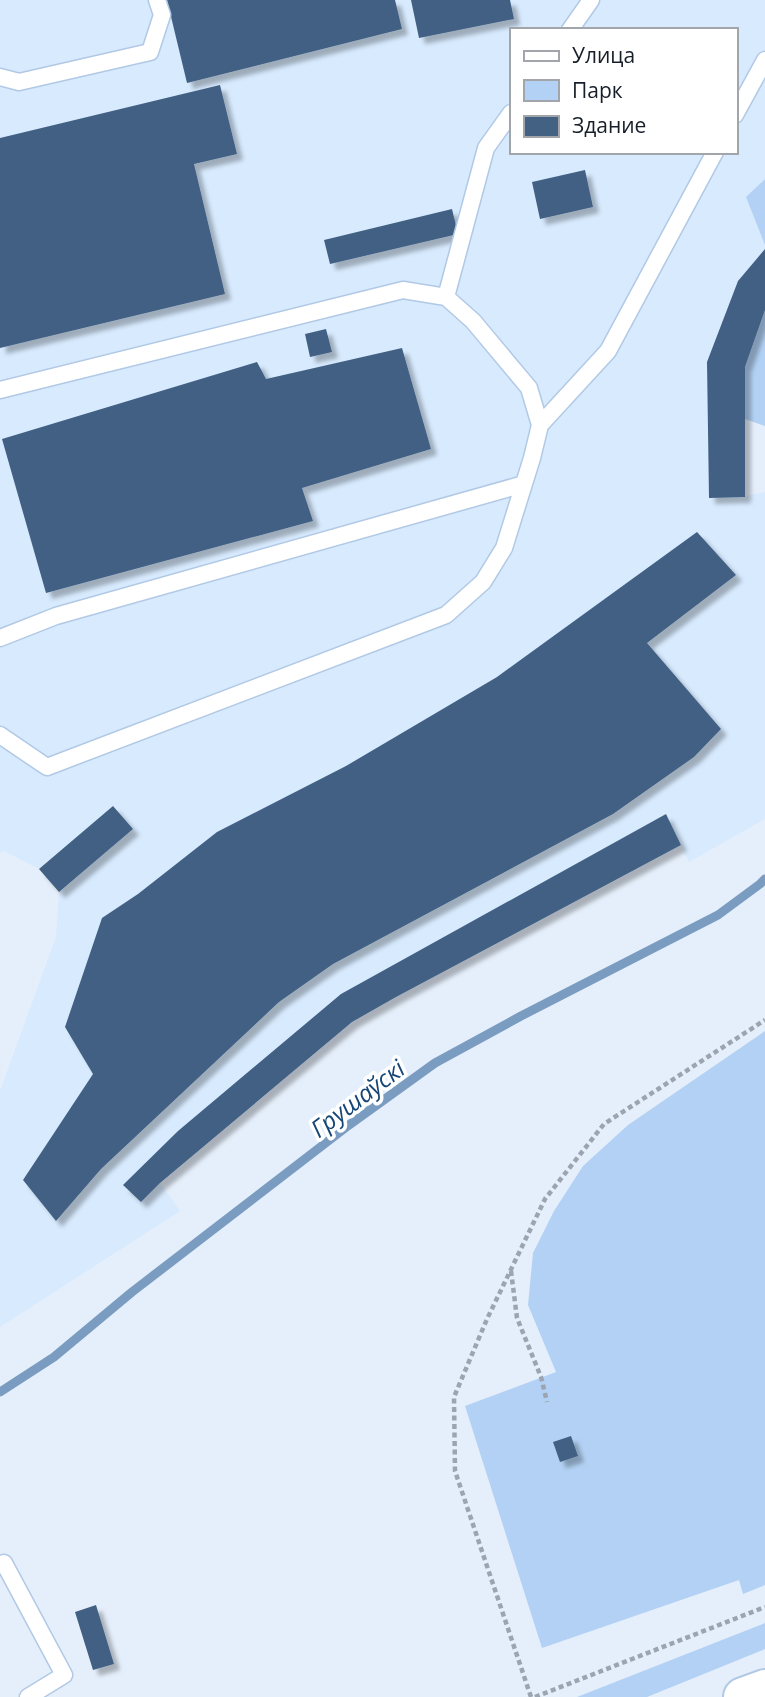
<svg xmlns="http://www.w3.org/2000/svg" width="765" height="1697" font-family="'Open Sans',sans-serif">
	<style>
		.built { fill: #d7eafe; fill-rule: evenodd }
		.green { fill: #b2d1f4 }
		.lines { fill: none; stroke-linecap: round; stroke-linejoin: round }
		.stream { stroke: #7b9cc1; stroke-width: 9 }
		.building { fill: #426183; filter: url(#shadow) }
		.lane-casing { stroke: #b1c9e5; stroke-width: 19 }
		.secondary-casing { stroke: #b1c9e5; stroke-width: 42 }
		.path { stroke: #9ba4b0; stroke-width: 4.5; stroke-dasharray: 5 3.5; stroke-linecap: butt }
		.lane { stroke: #fff; stroke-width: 16 }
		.secondary { stroke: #fff; stroke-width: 38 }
		.labels { text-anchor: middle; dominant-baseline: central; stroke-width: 7; stroke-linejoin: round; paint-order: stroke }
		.water-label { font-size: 24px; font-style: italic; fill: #164676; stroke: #fff }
	</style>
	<defs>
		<filter id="shadow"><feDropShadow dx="6" dy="6" stdDeviation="2" flood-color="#0004"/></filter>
	</defs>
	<rect width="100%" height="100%" fill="#e5effb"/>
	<!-- built -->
	<path class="built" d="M0,0H765V179L747,198L765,245V310L745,367V496L765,492V819L689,862L680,845L396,997L352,1022L160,1183L180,1211L0,1327V1091L56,937L59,892L39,869L4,851L0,853ZM511,30H735V152H511Z"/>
	<!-- green -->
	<path class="green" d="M765,179V245L746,197Z
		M765,310V426L745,419V367Z
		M765,1031V1585L743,1594L739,1580L542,1648L465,1406L556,1372L528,1305L533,1253L554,1211L583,1166L628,1125Z
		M765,1623V1649L647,1697H577Z"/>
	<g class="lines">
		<!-- stream -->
		<path class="stream" d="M0,1392L54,1357L132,1292L349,1125L435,1063L521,1016L718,915L760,884L765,879"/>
	</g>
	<!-- building -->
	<path class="building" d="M167,0H395L402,29L187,83Z
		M411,0H510L514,19L419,38Z
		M220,85L237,154L194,164L225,294L0,348V138Z
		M585,170L593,207L540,219L532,182Z
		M452,209L458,234L330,264L324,240Z
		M765,249V310L745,367V497L709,498L707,362L738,281Z
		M326,329L332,352L310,357L305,334Z
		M402,348L431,449L302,488L313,521L46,593L2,439L257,362L266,379Z
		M697,532L736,575L647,643L721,729L694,757L613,814L333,964L279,1002L101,1169L56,1221L23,1180L93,1074L65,1027L102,918L138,894L217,832L346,766L497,677Z
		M113,806L133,829L59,892L39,869Z
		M666,814L681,845L396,997L352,1022L160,1183L141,1202L123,1185L178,1131L341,994Z
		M571,1436L578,1456L560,1462L553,1442Z
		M96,1605L114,1664L93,1670L75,1612Z"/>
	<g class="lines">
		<!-- lane casing -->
		<g class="lane-casing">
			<path id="lane" d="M570,30L591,0
				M0,77L19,82L150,52L162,15L157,0
				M735,115L765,60
				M446,297L486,148L511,113
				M0,390L403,290L446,297L473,321L529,388L540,425L532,458L504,548L483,582L446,615L47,767L0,735
				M540,425L608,351L715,152
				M0,638L56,616L524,484
				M0,1565L4,1563L64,1675L28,1697"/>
		</g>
		<!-- secondary casing -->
		<g class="secondary-casing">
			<path id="secondary" d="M743,1697L765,1689"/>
		</g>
		<!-- path -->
		<path class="path" d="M511,1271L517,1318L541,1377L547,1402
			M531,1697L455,1471L454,1397L487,1319L545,1199L604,1124L765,1020
			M535,1697L765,1607"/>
		<!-- lane -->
		<use href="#lane" class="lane"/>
		<!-- secondary -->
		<use href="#secondary" class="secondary"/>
	</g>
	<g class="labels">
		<!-- water labels -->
		<g class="water-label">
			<text transform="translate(357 1098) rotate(-37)">Грушаўскі</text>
		</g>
	</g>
	<!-- legend -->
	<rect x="510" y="28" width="228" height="126" fill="#ffffff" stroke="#a2a5a9" stroke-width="2"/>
	<rect x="524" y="51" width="35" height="10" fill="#ffffff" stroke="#a2a5a9" stroke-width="2"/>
	<text x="572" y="63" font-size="21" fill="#161e29">Улица</text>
	<rect x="524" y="80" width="35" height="21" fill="#b2d1f4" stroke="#a2a5a9" stroke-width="2"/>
	<text x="572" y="98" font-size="21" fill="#161e29">Парк</text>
	<rect x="524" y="116" width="35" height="21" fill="#426183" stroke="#a2a5a9" stroke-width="2"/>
	<text x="572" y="133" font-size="21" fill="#161e29">Здание</text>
</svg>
